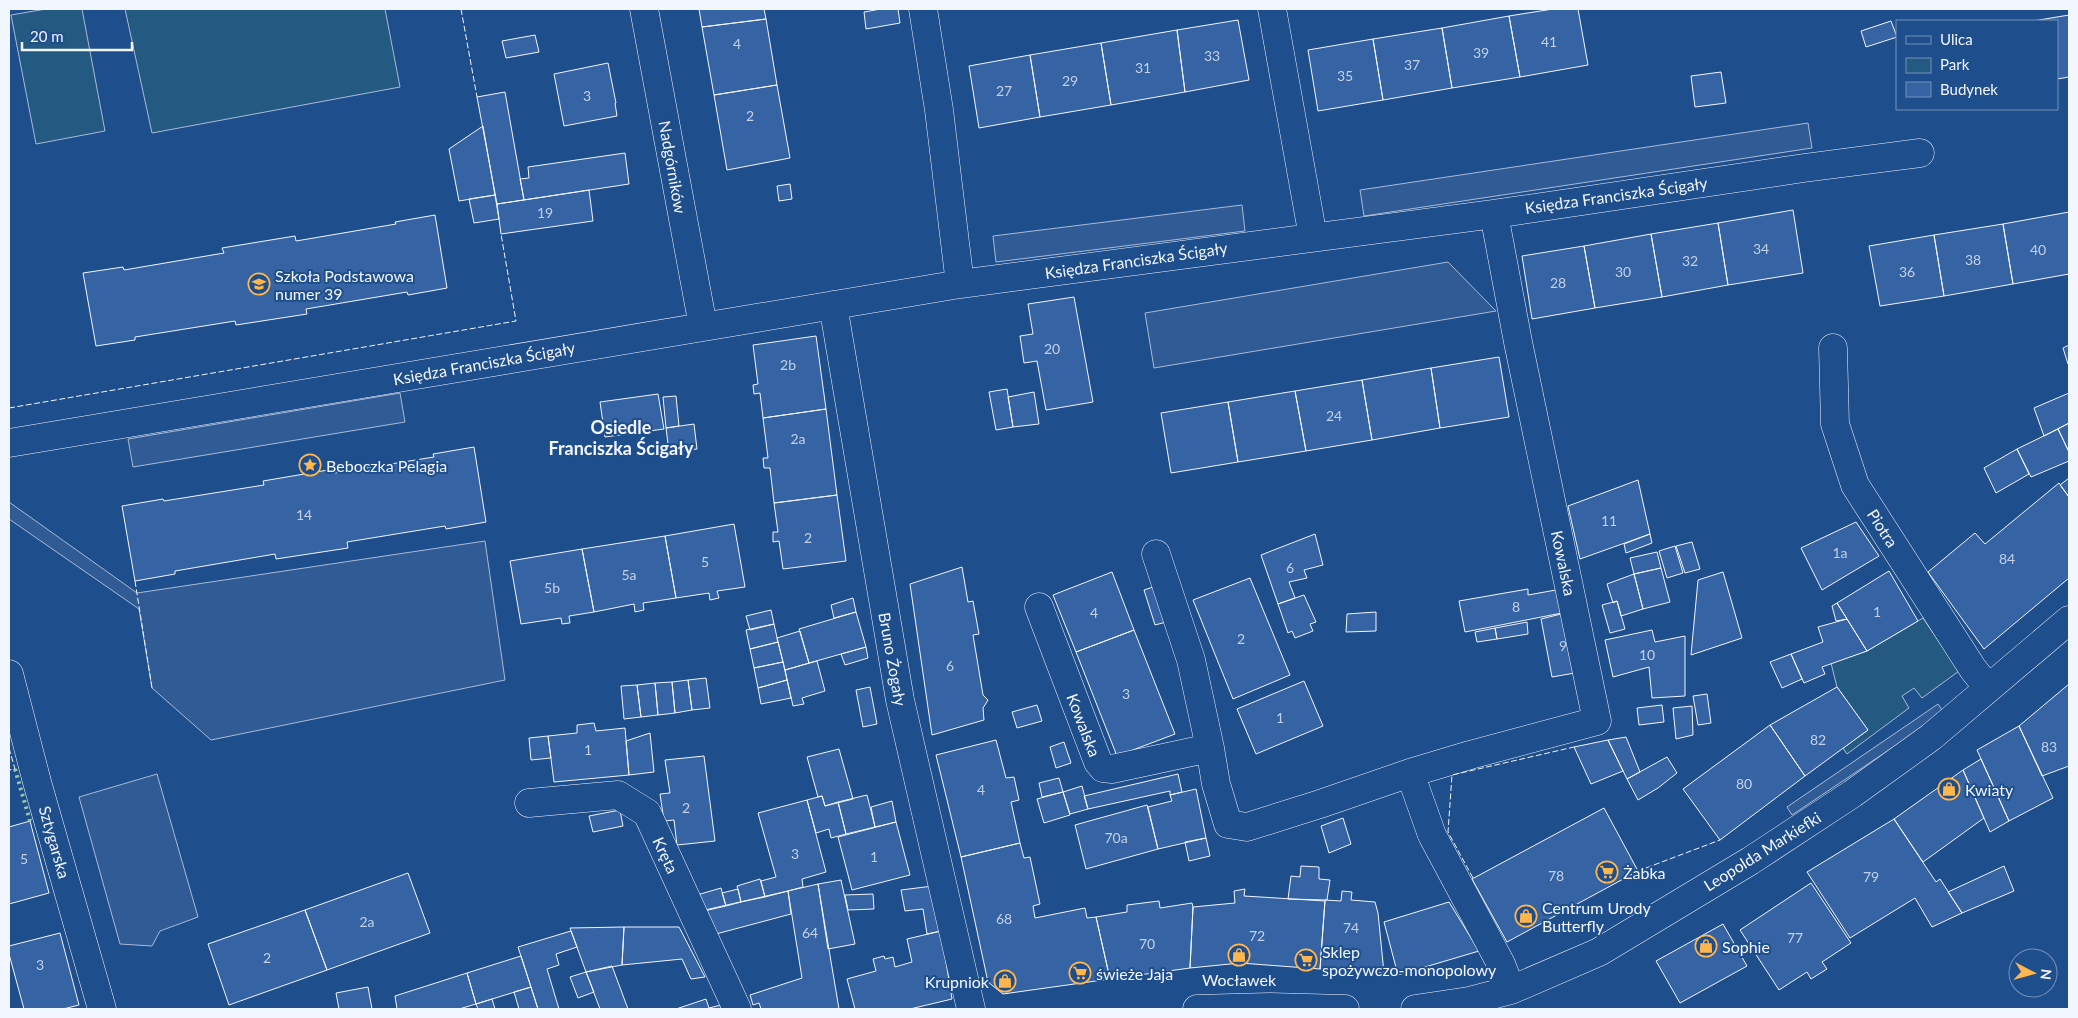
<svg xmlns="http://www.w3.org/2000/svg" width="2078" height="1018" font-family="Lato,sans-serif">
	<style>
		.green { fill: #245a82; stroke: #a8bbd7 }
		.parking { fill: #305b95; stroke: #a8bbd7 }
		.building { fill: #3563a3; stroke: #f2f6ff }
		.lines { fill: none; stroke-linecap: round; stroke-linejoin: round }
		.minor-casing { stroke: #f2f6ff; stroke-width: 29 }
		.minor { stroke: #1f4e8c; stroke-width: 28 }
		.hedge { stroke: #97c8a6; stroke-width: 4; stroke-dasharray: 2.5 4; stroke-linecap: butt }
		.fence { stroke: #f2f6ff; stroke-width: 1; stroke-dasharray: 6 2.5; stroke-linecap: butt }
		.labels { text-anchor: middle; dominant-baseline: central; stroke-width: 4; stroke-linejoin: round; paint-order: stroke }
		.number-label { font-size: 14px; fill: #c3d1e8 }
		.street-label { font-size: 16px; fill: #f2f6ff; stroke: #1f4e8c }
		.poi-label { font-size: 16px; fill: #f2f6ff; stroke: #1f4e8c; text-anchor: start }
		.neighbourhood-label { font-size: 18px; font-weight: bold; fill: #f2f6ff; stroke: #1f4e8c }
	</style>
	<rect width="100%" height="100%" fill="#1f4e8c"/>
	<!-- green -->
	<path class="green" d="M46,9H82L105,131L36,144L11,15Z
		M125,9H385L400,87L152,133Z
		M1923,618L1959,671L1922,698L1914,688L1902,696L1909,708L1847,754L1843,748L1868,730L1837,687L1831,663L1867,651Z"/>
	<!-- parking -->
	<path class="parking" d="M1808,123L1812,148L1364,216L1360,190Z
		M1242,205L1245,231L996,262L993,236Z
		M1448,262L1496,311L1154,368L1145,313Z
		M400,393L405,422L133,467L128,439Z
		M9,502L137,593L485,541L505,680L211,740L152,688L139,609L9,519Z
		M1938,704L1944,713L1792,815L1787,807Z
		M157,774L198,917L160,931L152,946L120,944L79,797Z"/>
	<!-- building -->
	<path class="building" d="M699,9H764L766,19L702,27Z
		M881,9H898L900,23L866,29L864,12Z
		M1553,9H1578L1588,65L1520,77L1509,16Z
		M2069,15V77L2057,79V21H2033Z
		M1509,16L1520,77L1452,88L1442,28Z
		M766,19L777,85L714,95L702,27Z
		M1238,20L1249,80L1185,92L1177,30Z
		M1891,21L1897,37L1866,47L1861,31Z
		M1442,28L1452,88L1383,100L1373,39Z
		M1177,30L1185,92L1111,105L1101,43Z
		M535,35L539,52L506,58L502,41Z
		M1373,39L1383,100L1318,111L1308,50Z
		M1101,43L1111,105L1040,117L1030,55Z
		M1030,55L1040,117L979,128L969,66Z
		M608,63L616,103H615L617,116L564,126L554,74Z
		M1721,72L1726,103L1695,107L1691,76Z
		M777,85L790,158L727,170L714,95Z
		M505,92L524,200L497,204L477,97Z
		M483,126L495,195L459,201L449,149Z
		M625,153L629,184L524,200L520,179L529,178L528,167Z
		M790,184L792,199L779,201L777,186Z
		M589,190L593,221L501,234L497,204Z
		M495,195L499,219L474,223L469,199Z
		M1793,210L1803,273L1728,285L1718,223Z
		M2069,212V274L2013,284L2003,224Z
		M435,215L447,288L408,295L407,292L306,309L307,314L236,325L235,321L135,337V340L96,346L83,273L123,267L124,270L224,253L222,248L295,236L296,241L396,224L395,222Z
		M1718,223L1728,285L1662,297L1651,234Z
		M2003,224L2013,284L1944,296L1934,235Z
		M1651,234L1662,297L1595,308L1584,246Z
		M1934,235L1944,296L1880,306L1869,246Z
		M1584,246L1595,308L1532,319L1522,256Z
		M1074,297L1093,402L1046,410L1037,361L1024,363L1020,336L1033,334L1028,304Z
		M816,336L826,409L763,418L760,393L754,394L753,385L758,384L753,345Z
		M2069,345V364H2068L2063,348Z
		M1499,357L1509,417L1440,428L1431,368Z
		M1431,368L1440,428L1372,440L1362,380Z
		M1362,380L1372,440L1306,451L1295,391Z
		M1007,389L1013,427L996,430L989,392Z
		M1295,391L1306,451L1238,462L1228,402Z
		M1034,392L1039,424L1013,427L1008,397Z
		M2069,393V423L2044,436L2034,408Z
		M658,394L664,429L605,437L600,402Z
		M676,396L679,426L666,428L663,397Z
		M1228,402L1238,462L1171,473L1161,413Z
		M826,409L837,495L774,503L770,468H764L763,458H768L763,418Z
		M2069,423V452L2058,429Z
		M694,424L697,449L669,452L666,428Z
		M2058,429L2069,452V461L2031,477L2017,449Z
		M474,447L486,522L446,529L445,526L347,542L348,548L276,559L275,554L175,571V574L135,581L122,506L163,499L164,501L264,485L263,481L334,469L335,473L434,457L433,454Z
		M2017,449L2029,474L1996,493L1984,468Z
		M2069,478V497L2060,485Z
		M1638,480L1650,534L1580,559L1568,506Z
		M2059,483L2069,497V578L1984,649L1928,572L1975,533L1985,544Z
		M837,495L846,561L783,569L779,541L773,542V532H778L774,503Z
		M1856,522L1879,556L1822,590L1801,548Z
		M734,524L745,587L717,591L719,598L710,600L709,593L676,598L665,536Z
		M1315,534L1323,565L1304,570L1307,578L1289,582L1295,598L1278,604L1261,555Z
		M1650,534L1652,543L1626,553L1624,544Z
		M665,536L676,598L643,603L644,610L635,612L634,604L594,612L582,549Z
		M1692,542L1700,569L1685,573L1676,546Z
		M1675,546L1683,573L1667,578L1659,551Z
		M582,549L594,612L569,616L570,623L562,624L561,618L521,624L510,561Z
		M1657,552L1661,568L1634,574L1630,558Z
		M962,567L968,602L973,601L979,634L973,635L983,695L988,700L983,708L984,720L932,735L910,584Z
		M1661,568L1670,602L1643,609L1634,574Z
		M1889,571L1918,621L1867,651L1837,603Z
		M1112,572L1134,630L1076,652L1053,595Z
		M1723,572L1742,638L1691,655L1698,580Z
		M1634,574L1643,609L1621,616L1617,601L1613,603L1607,584Z
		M1250,578L1290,675L1233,699L1193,600Z
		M1159,585L1170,621L1155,625L1144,590Z
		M1567,588L1572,611L1465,632L1459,601L1528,589V595Z
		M1304,595L1316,622L1310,624L1313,631L1295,638L1292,631L1288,633L1278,604Z
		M853,598L856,612L834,618L831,605Z
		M1617,601L1625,629L1610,633L1602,605Z
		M1837,603L1847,619L1836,621L1832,606Z
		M771,610L774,624L750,630L746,616Z
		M1573,611L1586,671L1552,677L1541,619Z
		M856,612L866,647L809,663L799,629Z
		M1376,612V631L1346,632L1347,614Z
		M1847,619L1867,651L1822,667L1825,674L1804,683L1791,654L1823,642L1818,627Z
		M1527,622L1528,634L1497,639L1495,628Z
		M774,624L778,642L750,649L746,630Z
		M1495,628L1497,639L1477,642L1475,632Z
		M1134,630L1175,734L1117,756L1076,652Z
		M1652,630L1655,642L1685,636V696L1652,698L1649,667L1613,677L1605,640Z
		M800,631L809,663L785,670L777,638Z
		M778,642L783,662L754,668L750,649Z
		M866,647L868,658L845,665L841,654Z
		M1791,654L1802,679L1782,688L1770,662Z
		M817,661L825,691L802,698L804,704L793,706L785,670Z
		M783,662L787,680L758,688L754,668Z
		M706,678L710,708L692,710L688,680Z
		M688,680L692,710L675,713L672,682Z
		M787,680L791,698L761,704L758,688Z
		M1304,681L1323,726L1256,754L1237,709Z
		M672,682L675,713L658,715L655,683Z
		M655,683L658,715L641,717L637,685Z
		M2069,684V766L2042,776L2019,726Z
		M637,685L641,717L624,719L621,686Z
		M870,687L877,724L863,727L856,690Z
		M1837,687L1868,730L1805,776L1770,725Z
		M1707,694L1711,723L1698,725L1693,696Z
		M1037,705L1042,721L1017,728L1012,712Z
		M1662,705L1664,722L1639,725L1637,708Z
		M1692,706L1693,735L1676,739L1673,708Z
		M594,723L596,731L625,728L629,775L554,782L548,736L577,733V725Z
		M1770,725L1805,776L1720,840L1683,789Z
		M2019,726L2053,798L2009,821L1977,750Z
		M650,733L654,772L629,775L626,741Z
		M548,736L551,758L531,760L529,738Z
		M1626,737L1640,772L1627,779L1608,740Z
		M996,740L1006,778L1014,777L1019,800L1011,802L1020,843L961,857L936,755Z
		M1608,740L1623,771L1591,784L1574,747Z
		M1064,742L1071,763L1056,768L1050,747Z
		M839,749L853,799L825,806L822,796L818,797L807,757Z
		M704,756L715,841L677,845L674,820L664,821L660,794L670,793L665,760Z
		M1667,757L1677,773L1658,788L1638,800L1627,779Z
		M1981,759L2009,821L1990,832L1963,770Z
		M1963,770L1984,818L1923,862L1894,819Z
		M1178,774L1182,792L1170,795V791L1088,809L1084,796Z
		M1059,778L1063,792L1042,797L1039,783Z
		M1082,786L1088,809L1070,814L1063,792Z
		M1196,789L1206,838L1158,849L1148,807L1172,801L1170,795Z
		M1063,792L1070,815L1044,823L1037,799Z
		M867,795L875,827L846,834L838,802Z
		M822,796L825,806L838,802L846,834L831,838L829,829L816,833L807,800Z
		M807,800L826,872L802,879L803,887L765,897L761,881L776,877L758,813Z
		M892,801L896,822L875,827L871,807Z
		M1147,805L1158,849L1086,869L1075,825Z
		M1604,808L1638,871L1507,942L1472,879Z
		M620,810L623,826L593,832L589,816Z
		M1343,818L1351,844L1329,853L1321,826Z
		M1894,819L1936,882L1940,879L1962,913L1932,927L1915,898L1850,938L1807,872Z
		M30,821L49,893L9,904V827Z
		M896,822L910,875L852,890L838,837Z
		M1206,838L1210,856L1189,861L1185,842Z
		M1020,843L1024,858L1030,857L1040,904L1033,906L1035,918L1085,908L1087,918L1096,917L1110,979L1003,994L988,982L961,857Z
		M1301,866L1319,867V879L1330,880L1327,900L1288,899L1291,876L1300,877Z
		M2004,866L2014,891L1962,913L1948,892Z
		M408,873L430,933L327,970L305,910Z
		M760,879L765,897L741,902L737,886Z
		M841,880L855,944L828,949L818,884Z
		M1811,883L1851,943L1822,962L1827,969L1811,979L1807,972L1779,990L1740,930Z
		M818,884L839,1009H761L759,1003L753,1005L750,995L802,978L788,891Z
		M933,886L941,931L927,934L923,909L905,911L901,890Z
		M721,888L726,906L704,911L697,895Z
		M738,889L741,902L726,906L722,893Z
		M1245,889L1244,896L1325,901L1320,969L1240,963L1190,968L1193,907L1235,903L1234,891Z
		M788,891L791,914L716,934L705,910Z
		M1342,891L1352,892L1351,900L1375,902L1378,913L1384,973L1320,969L1325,900L1341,901Z
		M873,894L874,909L848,910L845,895Z
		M1159,901L1160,908L1192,903L1193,907L1190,968L1110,979L1096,917L1127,912V905Z
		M1449,902L1479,951L1398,975L1384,922Z
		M305,910L327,970L229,1005L208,944Z
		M1723,924L1747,966L1680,1003L1656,961Z
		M624,927H679L705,977L691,979L682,959L622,965Z
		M624,927L622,965L586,972L570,928Z
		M571,931L577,947L556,954L559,965L547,969L559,1009H538L518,947Z
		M941,931L952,999L910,1009H855L847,979L876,971L873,959L884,956L885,959L893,957L895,967L912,962L907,939Z
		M60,933L79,1005L63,1009H24L9,954V946Z
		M521,956L531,987L476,1004L467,973Z
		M612,966L628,1009H600L586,972Z
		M586,972L594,992L578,998L570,977Z
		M467,973L476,1004L459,1009H397L395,996Z
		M368,987L372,1009H339L336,993Z
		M531,987L538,1009H519L514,992Z
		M492,999L495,1009H478L476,1004Z
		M706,999L709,1008L721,1005L723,1009H676Z"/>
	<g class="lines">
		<!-- minor casing -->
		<g class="minor-casing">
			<path id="minor" d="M644,9L703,326
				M923,9L939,110L960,284
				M1272,9L1313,237
				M1494,214L1518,342L1597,721L1470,755L1410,773L1432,835L1501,964L1511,990
				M833,305L900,700L971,1009
				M1833,348L1835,424L1855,485L1973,669L1988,688
				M9,443L960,284L1494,214L1804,168L1920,153
				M1156,554L1191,660L1210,748
				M1039,607L1098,762L1103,768L1112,769L1210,748L1216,784L1228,824L1247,827L1320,804L1410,773
				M9,674L37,782L102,1009
				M529,803L618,795L647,813L737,1009
				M1197,1009L1269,1007L1345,1009
				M1415,1009L1469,1001L1511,990L1599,952L1750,861L1852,794L1931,737L2069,620"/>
		</g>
		<!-- minor -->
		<use href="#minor" class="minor"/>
		<!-- hedge -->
		<path class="hedge" d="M15,769L30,821"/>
		<!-- fence -->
		<path class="fence" d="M461,9L477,97
			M9,408L516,321L501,234
			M135,581L152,688
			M9,748L15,769L9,770
			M1638,871L1720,840
			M1473,878L1448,832L1452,775L1574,747"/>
	</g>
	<!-- icons -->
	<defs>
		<g id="school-ring" transform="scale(1.125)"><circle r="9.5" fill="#1f4e8c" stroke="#ffb74d" stroke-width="1.5"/><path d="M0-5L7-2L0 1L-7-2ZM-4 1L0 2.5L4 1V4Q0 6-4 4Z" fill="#ffb74d"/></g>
		<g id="sight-ring" transform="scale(1.125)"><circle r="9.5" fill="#1f4e8c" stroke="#ffb74d" stroke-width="1.5"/><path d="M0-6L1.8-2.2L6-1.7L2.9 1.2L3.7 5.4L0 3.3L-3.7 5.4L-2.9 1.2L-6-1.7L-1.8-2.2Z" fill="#ffb74d"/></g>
		<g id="shop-ring" transform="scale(1.125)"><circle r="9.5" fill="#1f4e8c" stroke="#ffb74d" stroke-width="1.5"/><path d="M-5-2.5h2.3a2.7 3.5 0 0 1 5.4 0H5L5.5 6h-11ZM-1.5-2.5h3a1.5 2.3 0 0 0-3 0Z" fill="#ffb74d"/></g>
		<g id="supermarket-ring" transform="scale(1.125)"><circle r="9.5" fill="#1f4e8c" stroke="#ffb74d" stroke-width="1.5"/><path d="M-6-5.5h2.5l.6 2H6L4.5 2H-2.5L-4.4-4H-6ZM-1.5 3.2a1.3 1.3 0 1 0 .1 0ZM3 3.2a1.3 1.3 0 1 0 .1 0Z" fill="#ffb74d"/></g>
	</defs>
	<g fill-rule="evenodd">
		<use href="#school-ring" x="259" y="284"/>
		<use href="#sight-ring" x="310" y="465"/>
		<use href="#shop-ring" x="1949" y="789"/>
		<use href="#supermarket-ring" x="1607" y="872"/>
		<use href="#shop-ring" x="1526" y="916"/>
		<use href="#shop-ring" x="1706" y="946"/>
		<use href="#shop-ring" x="1239" y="955"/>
		<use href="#supermarket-ring" x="1306" y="960"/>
		<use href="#supermarket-ring" x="1080" y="973"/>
		<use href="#shop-ring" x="1005" y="981"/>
	</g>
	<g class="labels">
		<!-- number labels -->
		<g class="number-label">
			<text x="1549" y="41">41</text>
			<text x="737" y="43">4</text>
			<text x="1481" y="52">39</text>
			<text x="1212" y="55">33</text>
			<text x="1412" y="64">37</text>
			<text x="1143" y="67">31</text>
			<text x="1345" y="75">35</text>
			<text x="1070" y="80">29</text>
			<text x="1004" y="90">27</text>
			<text x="587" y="95">3</text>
			<text x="750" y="115">2</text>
			<text x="545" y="212">19</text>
			<text x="1761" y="248">34</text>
			<text x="2038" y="249">40</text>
			<text x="1973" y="259">38</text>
			<text x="1690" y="260">32</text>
			<text x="1623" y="271">30</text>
			<text x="1907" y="271">36</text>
			<text x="1558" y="282">28</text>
			<text x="1052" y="348">20</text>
			<text x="788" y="364">2b</text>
			<text x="1334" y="415">24</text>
			<text x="798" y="438">2a</text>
			<text x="304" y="514">14</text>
			<text x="1609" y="520">11</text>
			<text x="808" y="537">2</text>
			<text x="1840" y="552">1a</text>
			<text x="2007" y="558">84</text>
			<text x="705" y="561">5</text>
			<text x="1290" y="567">6</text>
			<text x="629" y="574">5a</text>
			<text x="552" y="587">5b</text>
			<text x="1516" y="606">8</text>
			<text x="1877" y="611">1</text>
			<text x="1094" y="612">4</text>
			<text x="1241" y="638">2</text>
			<text x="1563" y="645">9</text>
			<text x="1647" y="654">10</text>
			<text x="950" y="665">6</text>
			<text x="1126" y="693">3</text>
			<text x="1280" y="717">1</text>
			<text x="1818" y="739">82</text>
			<text x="2049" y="746">83</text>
			<text x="588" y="749">1</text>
			<text x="1744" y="783">80</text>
			<text x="981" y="789">4</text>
			<text x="686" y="807">2</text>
			<text x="1116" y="837">70a</text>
			<text x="795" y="853">3</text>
			<text x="874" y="856">1</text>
			<text x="24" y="858">5</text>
			<text x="1556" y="875">78</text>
			<text x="1871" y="876">79</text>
			<text x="1004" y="918">68</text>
			<text x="367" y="921">2a</text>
			<text x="1351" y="927">74</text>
			<text x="810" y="932">64</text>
			<text x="1257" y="935">72</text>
			<text x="1795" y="937">77</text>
			<text x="1147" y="943">70</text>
			<text x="267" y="957">2</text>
			<text x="40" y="964">3</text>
		</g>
		<!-- street labels -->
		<g class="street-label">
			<text transform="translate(673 167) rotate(80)">Nadgórników</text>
			<text transform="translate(1616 195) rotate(-8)">Księdza Franciszka Ścigały</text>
			<text transform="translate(1136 260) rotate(-8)">Księdza Franciszka Ścigały</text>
			<text transform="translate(484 363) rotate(-10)">Księdza Franciszka Ścigały</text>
			<text transform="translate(1883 528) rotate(57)">Piotra</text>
			<text transform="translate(1564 563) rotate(78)">Kowalska</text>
			<text transform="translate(893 659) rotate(80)">Bruno Żogały</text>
			<text transform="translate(1084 725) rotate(69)">Kowalska</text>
			<text transform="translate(55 842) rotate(74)">Sztygarska</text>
			<text transform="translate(1762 851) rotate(-32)">Leopolda Markiefki</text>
			<text transform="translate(666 855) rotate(65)">Kręta</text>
		</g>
		<!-- poi labels -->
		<g class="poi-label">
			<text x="275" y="275">Szkoła Podstawowa<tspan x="275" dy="18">numer 39</tspan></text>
			<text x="326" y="465">Beboczka Pelagia</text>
			<text x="1965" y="789">Kwiaty</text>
			<text x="1623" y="872">Żabka</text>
			<text x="1542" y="907">Centrum Urody<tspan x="1542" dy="18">Butterfly</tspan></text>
			<text x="1722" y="946">Sophie</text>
			<text x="1322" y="951">Sklep<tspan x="1322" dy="18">spożywczo-monopolowy</tspan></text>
			<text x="1096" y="973">świeże Jaja</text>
			<text x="1239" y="979" text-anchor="middle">Wocławek</text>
			<text x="989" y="981" text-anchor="end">Krupniok</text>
		</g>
		<!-- neighbourhood labels -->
		<g class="neighbourhood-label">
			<text x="621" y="427">Osiedle<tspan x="621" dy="21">Franciszka Ścigały</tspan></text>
		</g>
	</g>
	<!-- border -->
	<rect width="2078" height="1018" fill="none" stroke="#f2f6ff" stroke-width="20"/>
	<!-- legend -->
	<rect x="1896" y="20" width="162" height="90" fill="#1f4e8c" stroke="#7391ba"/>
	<rect x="1906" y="36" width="25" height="8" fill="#1f4e8c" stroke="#7391ba"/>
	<text x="1940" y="45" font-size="15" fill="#f2f6ff">Ulica</text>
	<rect x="1906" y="58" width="25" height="15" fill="#245a82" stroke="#7391ba"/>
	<text x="1940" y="70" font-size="15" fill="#f2f6ff">Park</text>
	<rect x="1906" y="82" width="25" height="15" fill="#3563a3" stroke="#7391ba"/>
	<text x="1940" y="95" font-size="15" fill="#f2f6ff">Budynek</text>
	<!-- north arrow -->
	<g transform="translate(2033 973) rotate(96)"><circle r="24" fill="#1f4e8c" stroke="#7391ba"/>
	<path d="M0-4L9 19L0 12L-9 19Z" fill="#ffb74d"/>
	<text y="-8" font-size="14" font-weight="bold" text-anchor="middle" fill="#f2f6ff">N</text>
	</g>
	<!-- scale -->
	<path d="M22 42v8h110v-8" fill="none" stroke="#f2f6ff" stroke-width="2.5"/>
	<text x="30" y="42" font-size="15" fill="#f2f6ff" stroke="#1f4e8c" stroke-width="4" paint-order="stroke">20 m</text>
</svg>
